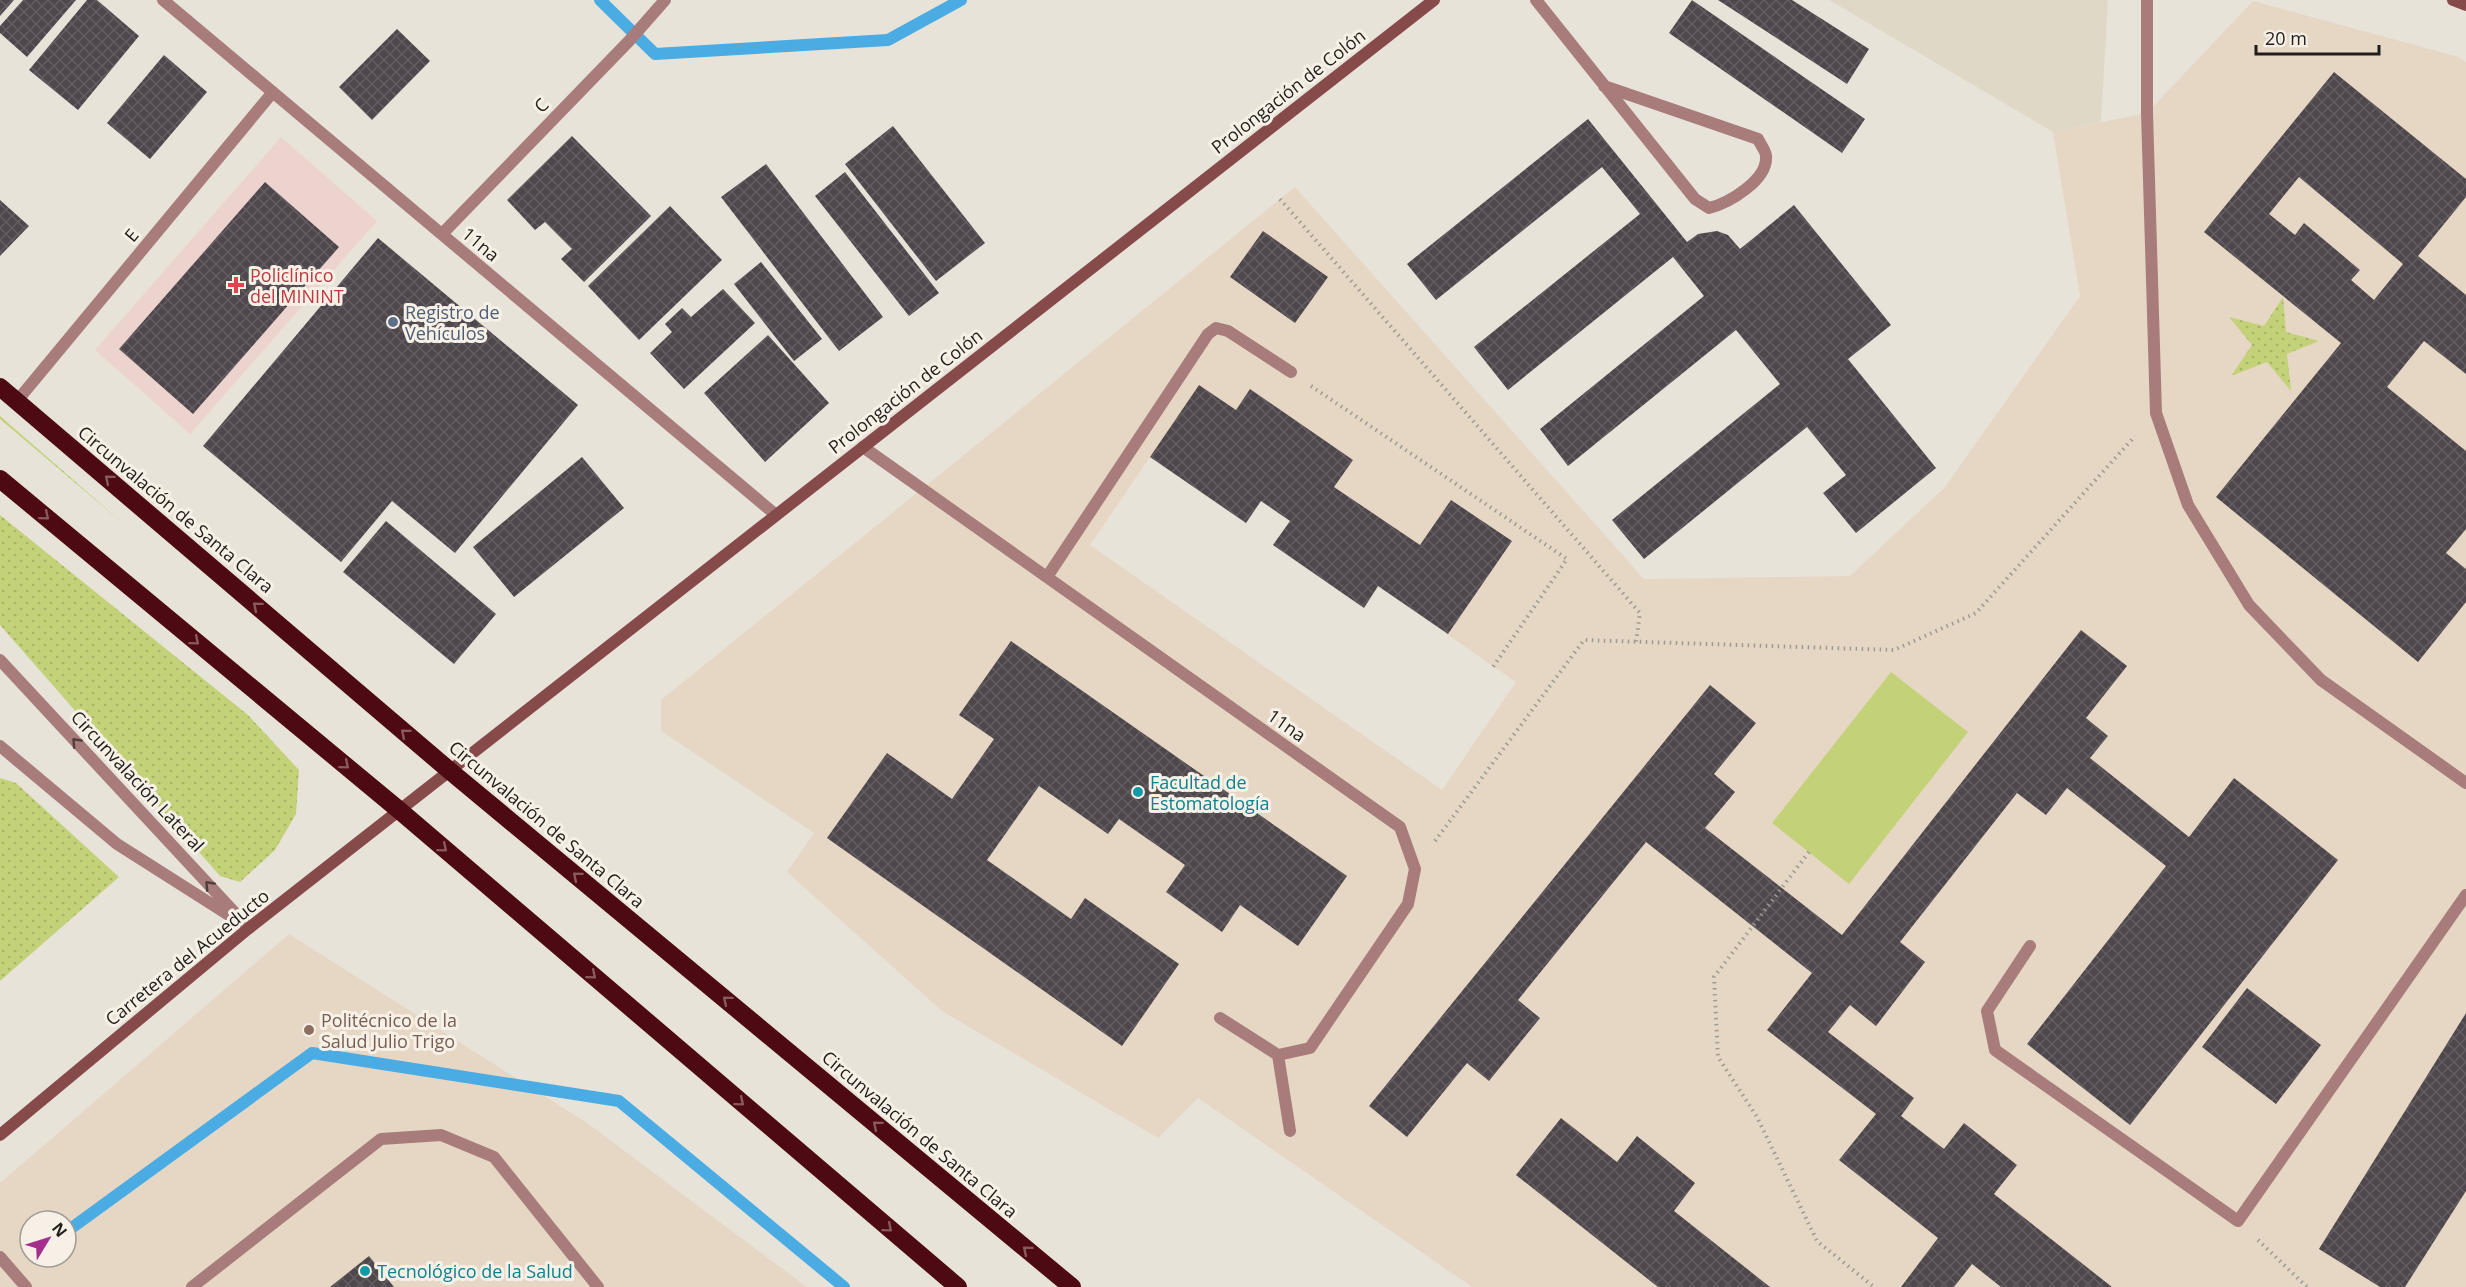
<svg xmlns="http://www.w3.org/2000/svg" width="2466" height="1287" font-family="'Open Sans',sans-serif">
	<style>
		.built { fill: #e0d8c7 }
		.education { fill: #e6d7c5; fill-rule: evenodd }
		.medical { fill: #edd3ce }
		.grass { fill: url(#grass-dots) }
		.pitch { fill: #c3d279 }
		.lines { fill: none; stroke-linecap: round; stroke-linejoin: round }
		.stream { stroke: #4bace3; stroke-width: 12 }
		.building { fill: url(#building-cross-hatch); fill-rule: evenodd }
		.path { stroke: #9d9a92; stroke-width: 4; stroke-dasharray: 1.5 4.5; stroke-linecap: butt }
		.lane { stroke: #a77c7b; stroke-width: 12 }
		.street { stroke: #a77c7b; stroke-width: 12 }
		.secondary { stroke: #864a4b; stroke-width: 12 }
		.highway { stroke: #4d0a13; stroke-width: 18 }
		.oneway { stroke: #885a5d }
		.oneway2 { stroke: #4f3f3c }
		.health-dot { fill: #e0444e; stroke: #f6f0e6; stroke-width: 2 }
		.service-dot { fill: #5c6f8a; stroke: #f6f0e6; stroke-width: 2 }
		.culture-dot { fill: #0f9aa8; stroke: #f6f0e6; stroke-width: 2 }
		.education-dot { fill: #8d6e63; stroke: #f6f0e6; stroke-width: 2 }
		.labels { text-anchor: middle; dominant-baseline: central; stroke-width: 6; stroke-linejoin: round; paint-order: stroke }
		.street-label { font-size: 18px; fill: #1f1e1a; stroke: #f6f0e6 }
		.health-label { font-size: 18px; fill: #be3a42; stroke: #f6f0e6; text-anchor: start }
		.service-label { font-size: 18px; fill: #4e5e75; stroke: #f6f0e6; text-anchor: start }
		.culture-label { font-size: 18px; fill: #0d838f; stroke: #f6f0e6; text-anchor: start }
		.education-label { font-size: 18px; fill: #785e54; stroke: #f6f0e6; text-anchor: start }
	</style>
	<defs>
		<pattern id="grass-dots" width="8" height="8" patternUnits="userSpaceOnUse" patternTransform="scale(1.5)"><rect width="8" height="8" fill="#c3d279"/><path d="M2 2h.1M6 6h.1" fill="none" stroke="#a7b468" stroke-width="1.8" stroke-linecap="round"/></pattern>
		<pattern id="building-cross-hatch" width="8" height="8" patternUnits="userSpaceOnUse" patternTransform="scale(1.5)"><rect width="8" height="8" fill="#4e474c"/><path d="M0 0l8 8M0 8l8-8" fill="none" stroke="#645e62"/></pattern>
	</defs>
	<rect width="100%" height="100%" fill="#e8e3d9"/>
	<!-- built -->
	<path class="built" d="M1829,0H2108L2101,122L2053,132Z"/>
	<!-- education -->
	<path class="education" d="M2253,1L2459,57L2466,62V1287H1472L1198,1098L1158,1138L942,1011L787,872L814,833L661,731V700L1295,187L1644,579L1850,576L1945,487L2080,296L2053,132L2147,113ZM1150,457L1246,523L1261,501L1290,521L1273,545L1364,608L1379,587L1516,682L1442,790L1090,545Z
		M289,934L590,1125L807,1287H0V1183ZM30,1221H66V1257H30Z"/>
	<!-- medical -->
	<path class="medical" d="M281,137L377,221L190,434L95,350Z"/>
	<!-- grass -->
	<path class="grass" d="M2283,297L2286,332L2319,341L2287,354L2291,391L2267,362L2231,376L2252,345L2229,317L2264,326Z
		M0,416L125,525L0,419Z
		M0,515L248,715L299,770L296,814L275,850L240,882L220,876L0,625Z
		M0,778L16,783L119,877L0,981Z"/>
	<!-- pitch -->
	<path class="pitch" d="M1891,672L1968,732L1849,884L1772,823Z"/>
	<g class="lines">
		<!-- stream -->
		<path class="stream" d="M600,0L655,54L888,40L961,0
			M66,1232L312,1053L619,1101L844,1287"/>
	</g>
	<!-- building -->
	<path class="building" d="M0,0H14L0,16Z
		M23,0H76L27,57L0,33V26Z
		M87,0H97L139,36L78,110L29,70Z
		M1692,0L1865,119L1842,153L1669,33Z
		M1718,0H1792L1869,49L1847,84Z
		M397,29L430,61L372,120L339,87Z
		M164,55L207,92L150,159L107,123Z
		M2334,72L2466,179V197L2418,256L2466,295V374L2424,341L2387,387L2466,451V529L2446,553L2466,569V602L2418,662L2216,497L2341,343L2204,232ZM2299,177L2403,264L2374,300L2351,280L2360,270L2304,223L2295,235L2269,214Z
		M1588,119L1687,242L1698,234L1717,231L1728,235L1740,249L1794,205L1891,325L1848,359L1936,468L1856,533L1823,493L1846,475L1807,427L1644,559L1612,520L1780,384L1736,330L1568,466L1540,429L1704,296L1673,257L1508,390L1474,347L1640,214L1602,167L1436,300L1407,264Z
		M893,126L985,243L936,281L845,164Z
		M572,136L651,216L584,282L561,259L572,249L545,222L535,230L507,200Z
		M766,164L883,317L839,351L721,197Z
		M845,172L939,293L909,316L815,196Z
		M265,182L339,247L193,414L119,349Z
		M0,200L29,226L0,256Z
		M670,206L722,260L639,340L588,286Z
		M1263,231L1328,277L1295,323L1230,277Z
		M378,238L578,405L455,553L392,501L341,562L203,446Z
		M761,262L822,339L794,361L734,284Z
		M723,289L755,323L684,389L650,353L672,332L665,324L682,308L691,317Z
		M768,335L829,403L765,462L704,393Z
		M1199,385L1236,410L1250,389L1353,460L1334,487L1420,545L1451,500L1512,541L1448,634L1378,586L1364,608L1273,545L1290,521L1261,501L1246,523L1150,457Z
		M582,457L624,508L514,597L473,547Z
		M386,521L496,614L454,664L343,572Z
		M2081,630L2127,666L2086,718L2108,736L2090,758L2189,837L2234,778L2338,860L2130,1125L2027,1044L2166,866L2067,788L2046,815L2017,793L1900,942L1925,962L1876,1026L1850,1005L1828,1032L1914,1098L1901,1116L1944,1149L1964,1123L2017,1165L1994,1194L2112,1287H2001L1972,1264L1954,1287H1901L1938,1238L1839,1160L1876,1114L1767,1030L1812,973L1646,842L1518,1000L1540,1018L1489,1081L1467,1063L1407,1137L1369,1106L1710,685L1756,723L1714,774L1735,792L1705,828L1842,935Z
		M1011,641L1347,876L1298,946L1240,905L1222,932L1166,892L1185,865L1119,819L1108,834L1039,786L987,860L1071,919L1085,898L1179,964L1122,1046L827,838L887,753L952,799L994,739L959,715Z
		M2247,988L2321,1045L2276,1104L2202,1047Z
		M2466,1013V1191L2405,1287H2380L2319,1249Z
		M1561,1118L1617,1162L1637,1136L1695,1183L1674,1211L1770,1287H1658L1516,1175Z
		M369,1256L394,1287H330Z"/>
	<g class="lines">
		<!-- path -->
		<path class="path" d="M1280,199L1640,613L1636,642
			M1311,386L1567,559L1493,667
			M1435,841L1584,640L1894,650L1976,613L2135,436
			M1809,852L1714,977L1718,1057L1757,1117L1817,1241L1874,1287
			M2258,1240L2307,1287"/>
		<!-- lane -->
		<path class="lane" d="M1536,0L1695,199L1709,208C1729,203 1768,180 1766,156C1766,151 1760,144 1758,139L1604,86
			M2147,0V113L2156,413L2188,505L2249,605L2321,680L2466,783
			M863,447L1400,827L1415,869L1408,904L1310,1048L1278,1055L1220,1018
			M1047,577L1208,334L1216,328L1228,331L1291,372
			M0,660L249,928
			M0,746L117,844L235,919
			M2030,946L1987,1011L1995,1050L2238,1221L2466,895
			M1278,1055L1290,1131
			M0,1257L26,1287
			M192,1287L381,1139L441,1135L494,1157L598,1287"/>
		<!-- street -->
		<path class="street" d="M163,0L776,515
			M442,234L629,41L665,0
			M17,401L273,92"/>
		<!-- secondary -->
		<path class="secondary" d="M2453,0L2466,5
			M0,1135L249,928L1434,0"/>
		<!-- highway -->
		<path class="highway" d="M0,387L450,771L1072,1287
			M0,479L399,810L958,1287"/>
	</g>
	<!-- one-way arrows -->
	<defs><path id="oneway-chevron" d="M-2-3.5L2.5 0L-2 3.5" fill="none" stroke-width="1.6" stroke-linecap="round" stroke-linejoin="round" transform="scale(1.5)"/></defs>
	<g class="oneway">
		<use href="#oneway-chevron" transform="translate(109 479) rotate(-140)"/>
		<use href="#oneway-chevron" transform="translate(45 516) rotate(40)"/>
		<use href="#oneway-chevron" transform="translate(257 606) rotate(-140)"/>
		<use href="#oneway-chevron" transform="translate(195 641) rotate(40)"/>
		<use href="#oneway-chevron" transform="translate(405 733) rotate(-140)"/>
		<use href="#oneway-chevron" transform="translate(345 765) rotate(40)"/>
		<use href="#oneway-chevron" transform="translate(443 848) rotate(40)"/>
		<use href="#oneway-chevron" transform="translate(577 876) rotate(-140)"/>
		<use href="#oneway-chevron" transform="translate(592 975) rotate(40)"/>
		<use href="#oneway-chevron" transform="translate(727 1000) rotate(-140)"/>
		<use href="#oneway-chevron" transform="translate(740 1102) rotate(40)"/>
		<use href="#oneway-chevron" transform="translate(877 1125) rotate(-140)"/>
		<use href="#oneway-chevron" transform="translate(888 1228) rotate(40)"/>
		<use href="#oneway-chevron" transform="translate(1027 1250) rotate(-140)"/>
	</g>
	<g class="oneway2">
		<use href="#oneway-chevron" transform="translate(76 742) rotate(-133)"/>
		<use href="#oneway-chevron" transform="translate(209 885) rotate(-133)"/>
	</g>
	<!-- markers -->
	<path class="health-dot" d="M233 276h6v6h6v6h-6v6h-6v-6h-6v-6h6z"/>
	<circle class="service-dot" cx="393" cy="322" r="6"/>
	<g class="culture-dot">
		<circle cx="1138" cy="792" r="6"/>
		<circle cx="365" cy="1271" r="6"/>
	</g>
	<circle class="education-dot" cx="309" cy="1030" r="6"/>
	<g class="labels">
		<!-- street labels -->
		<g class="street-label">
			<text transform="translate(1288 91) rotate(-38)">Prolongación de Colón</text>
			<text transform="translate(541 105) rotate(-46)">C</text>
			<text transform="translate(131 235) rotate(-50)">E</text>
			<text transform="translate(481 244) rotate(40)">11na</text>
			<text transform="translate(905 391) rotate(-38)">Prolongación de Colón</text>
			<text transform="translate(176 509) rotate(40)">Circunvalación de Santa Clara</text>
			<text transform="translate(1287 725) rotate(35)">11na</text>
			<text transform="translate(138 781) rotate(47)">Circunvalación Lateral</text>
			<text transform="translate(547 824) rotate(40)">Circunvalación de Santa Clara</text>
			<text transform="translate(187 957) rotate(-39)">Carretera del Acueducto</text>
			<text transform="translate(920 1134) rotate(40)">Circunvalación de Santa Clara</text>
		</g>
		<!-- health labels -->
		<g class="health-label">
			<text x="250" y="275">Policlínico<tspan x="250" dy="21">del MININT</tspan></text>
		</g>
		<!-- service labels -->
		<g class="service-label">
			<text x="405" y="312">Registro de<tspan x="405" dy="21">Vehículos</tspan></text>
		</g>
		<!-- culture labels -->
		<g class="culture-label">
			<text x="1150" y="782">Facultad de<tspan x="1150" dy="21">Estomatología</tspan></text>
			<text x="377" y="1271">Tecnológico de la Salud</text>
		</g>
		<!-- education labels -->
		<g class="education-label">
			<text x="321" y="1020">Politécnico de la<tspan x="321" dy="21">Salud Julio Trigo</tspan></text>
		</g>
	</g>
	<!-- north arrow -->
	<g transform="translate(48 1239) rotate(52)"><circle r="28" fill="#f6f0e6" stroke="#a09c94" stroke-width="1.5"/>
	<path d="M0-4.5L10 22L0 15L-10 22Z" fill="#a3308c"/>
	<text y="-9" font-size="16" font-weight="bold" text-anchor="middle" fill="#1f1e1a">N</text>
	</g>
	<!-- scale -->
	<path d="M2256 45v9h123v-9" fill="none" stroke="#1f1e1a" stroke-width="3"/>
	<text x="2265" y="45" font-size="18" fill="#1f1e1a" stroke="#f6f0e6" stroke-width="4.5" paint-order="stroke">20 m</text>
</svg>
